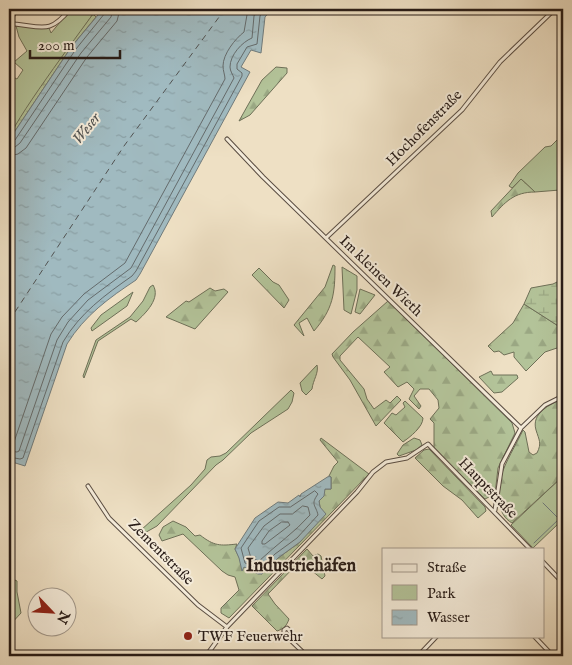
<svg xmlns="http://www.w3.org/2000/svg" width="572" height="665" font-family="'IM FELL English',serif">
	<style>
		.green { fill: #b3c399; stroke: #6e7058 }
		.forest { fill: url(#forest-firs); stroke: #6e7058 }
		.wetland { fill: url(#wetland-marsh); stroke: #6e7058 }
		.water { fill: url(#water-ripples); stroke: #707b7c }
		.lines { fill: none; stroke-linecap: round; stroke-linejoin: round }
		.shore { stroke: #646b6c; stroke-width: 1 }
		.stream { stroke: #707b7c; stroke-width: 1 }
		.ferry { stroke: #525352; stroke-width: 1; stroke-dasharray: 6 5; stroke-linecap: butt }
		.street-casing { stroke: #5a4d42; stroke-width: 5 }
		.street { stroke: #f4ebd9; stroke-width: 3 }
		.poi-dot { fill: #8f2418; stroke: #f4ebd9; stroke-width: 2 }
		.labels { text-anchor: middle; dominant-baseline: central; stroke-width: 4; stroke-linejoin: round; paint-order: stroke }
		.street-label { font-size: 15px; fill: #281c17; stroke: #f4ebd9 }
		.poi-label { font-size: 15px; fill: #281c17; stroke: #f4ebd9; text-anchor: start }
		.water-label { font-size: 16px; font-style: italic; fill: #525352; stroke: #f4ebd9 }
		.quarter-label { font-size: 18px; font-weight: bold; fill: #281c17; stroke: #f4ebd9 }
	</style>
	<defs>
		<pattern id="forest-firs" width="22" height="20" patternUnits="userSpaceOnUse" patternTransform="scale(1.25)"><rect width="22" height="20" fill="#b3c399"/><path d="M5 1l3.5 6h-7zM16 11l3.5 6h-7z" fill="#9aa783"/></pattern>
		<pattern id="wetland-marsh" width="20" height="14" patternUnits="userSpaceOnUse" patternTransform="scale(1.25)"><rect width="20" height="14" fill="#b3c399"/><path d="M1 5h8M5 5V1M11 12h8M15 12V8" fill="none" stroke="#9aa783"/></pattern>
		<pattern id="water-ripples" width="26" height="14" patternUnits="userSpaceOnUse" patternTransform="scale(1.25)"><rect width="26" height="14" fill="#a0bac0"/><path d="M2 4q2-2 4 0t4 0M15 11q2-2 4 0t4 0" fill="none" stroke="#8a9fa4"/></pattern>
	</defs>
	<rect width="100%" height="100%" fill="#eee0c4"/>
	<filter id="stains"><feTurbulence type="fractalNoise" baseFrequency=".004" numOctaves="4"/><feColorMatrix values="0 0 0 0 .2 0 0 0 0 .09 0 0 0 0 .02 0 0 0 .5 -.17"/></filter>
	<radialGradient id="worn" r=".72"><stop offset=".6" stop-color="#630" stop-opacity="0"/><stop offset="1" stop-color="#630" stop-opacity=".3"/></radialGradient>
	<!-- green -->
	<path class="green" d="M71,9H84L93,14L9,135V75L17,79L23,70L14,62L27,51L19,37L16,26L49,28L51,33Z
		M563,134V193L560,190L535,192L521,179L512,188L509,186L518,173L545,147L551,146Z
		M153,285C161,298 146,313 136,322L131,319L98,341L84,378L83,376L96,340L130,317L143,301L150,287Z
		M133,292L127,306L92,331L91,328L101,315Z
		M317,365C319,373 313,380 312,389L306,395L302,391L300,383Z
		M291,390L294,393L292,402L288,409L251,433L223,460L216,465L157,526L141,535H139L141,530L191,485L205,469L207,460L211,457L220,456L226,453Z
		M563,476V529L558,524L533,548L511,525Z
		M15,580L17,581V592L21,613L9,626V599Z"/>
	<!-- forest -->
	<path class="forest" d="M276,67L287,68V73L250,115L239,121L262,80Z
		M521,179L535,192C514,192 505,202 492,217L491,211Z
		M333,265L335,266C335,294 333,309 314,331L307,318L299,323L304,336L294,325L325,287Z
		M342,267L357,276V290L351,314L344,310Z
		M259,268L273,282L279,285L289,300L284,308L252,275Z
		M210,288L215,291L224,289L228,292L195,329L166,317L186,301L189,302Z
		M360,289L375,295L360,314L355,312Z
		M388,301L512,423L515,433L498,468L495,494L485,499L434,448V423L430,419L439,408L438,400L429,389H420L414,396L421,406L419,409L409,399L414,389L407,382L398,387L384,372L390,367L358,337L340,356V360L364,389L367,399L374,409L386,400L390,403L397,396L401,400L376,426L350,380L333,357L332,354L353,332Z
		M524,304L563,329V346L545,352L526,371L514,357V352L504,355L499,351L494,352L488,346L513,323Z
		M491,371L493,375H517L518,378L502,392L494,393L479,377Z
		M563,399V476L512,523C497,515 497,493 501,477C504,464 517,443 523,430L525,432L529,452L533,455L537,453C542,443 539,440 536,430C531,413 550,404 563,399Z
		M405,401L423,418C423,427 410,437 403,442L384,423L392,413L396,415L405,407L403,403Z
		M321,438L369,474L229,618L221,613V608L239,590L235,577L228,575L222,571L183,534L162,541L159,535L163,527L173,521L186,527L195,536L200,535C214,546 220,546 237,544L235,549L244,567L262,574L278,558L300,542L320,507L319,501L325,489H331V477L329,476L334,466L338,462L320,440Z
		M414,438L420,440L422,445L416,450L399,456L397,454L403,445Z
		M429,449L485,507L486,511L478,518L462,500L443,486L415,458L424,450Z
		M307,549L313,556L318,554L321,556L325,576L322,579L300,561L268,594L275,604L289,619C287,625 284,629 277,631L252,606Z"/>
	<!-- wetland -->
	<path class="wetland" d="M93,14L96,17L72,46L9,140C9,127 80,32 93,14Z
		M563,279V329L524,304L531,288L553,284Z"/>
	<!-- water -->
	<path class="water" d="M103,9H272L265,17L261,53L251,50L241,67L250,72L140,274L136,280C109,298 85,315 67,344L25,466L9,461V367L11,362L9,358V140L72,46Z
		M329,476L331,477V489H325L324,496L319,501L320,507L326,514L300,542L278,558L262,574H258L244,567L242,571L239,558L235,549L255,518L278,502L288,503L299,495L300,497L301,494Z"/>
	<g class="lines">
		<!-- shore -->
		<path class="shore" d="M9,142L15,140L76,49L105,13L106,9
			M9,148L15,147L20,143L81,53L111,17L113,9
			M9,156L18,154L26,148L87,57L117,21L120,9
			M9,444L14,442L51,334L62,317L84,294L125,263L225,79C225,75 223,71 223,66C223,54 235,39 244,32L248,9
			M9,451L17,452L19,451L57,340L68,322L88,300L131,268L234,78C233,75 230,71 230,67C230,55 242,42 252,38L254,16L257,9
			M9,457L20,459L23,458L63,342C80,313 105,295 132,276L136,271L242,76V73L237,69V64L247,47L257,44L260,16L264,9
			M315,491L318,494C310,505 316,505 318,515L297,538L275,554L260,569L245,563L241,548L259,521L279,507H290Z
			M303,506L308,507L310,515C295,532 276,545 259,561L251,558L248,548L264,526L280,514H292Z
			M282,522H288L290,525L265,544H262V541L269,531Z"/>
		<!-- stream -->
		<path class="stream" d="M543,503L563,523
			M534,543L559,519"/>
		<!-- ferry -->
		<path class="ferry" d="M9,321L124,146L225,9"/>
		<!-- street casing -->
		<g class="street-casing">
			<path id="street" d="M10,22L15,24C43,27 50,34 70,9
				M9,24L16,9
				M227,139L263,177L521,428
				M326,238L462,110L500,62L555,9
				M88,486L109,518L198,605L227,627
				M495,510L502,464L521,428L545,405L563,396
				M543,562L563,583
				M534,636L553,656
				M289,639L291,632L287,628L284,630V634L307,656
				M206,656L227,627L357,492L373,472L386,462L407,458L428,444L530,549
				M418,656L437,636"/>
		</g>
		<!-- street -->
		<use href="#street" class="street"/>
	</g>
	<!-- markers -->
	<circle class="poi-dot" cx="188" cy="636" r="5"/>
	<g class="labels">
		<!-- street labels -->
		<g class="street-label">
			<text transform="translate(424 128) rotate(-45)">Hochofenstraße</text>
			<text transform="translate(381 276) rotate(44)">Im kleinen Wieth</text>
			<text transform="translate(488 488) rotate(46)">Hauptstraße</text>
			<text transform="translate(161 552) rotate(45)">Zementstraße</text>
		</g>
		<!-- poi labels -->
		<g class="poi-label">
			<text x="198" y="636">TWF Feuerwehr</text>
		</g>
		<!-- water labels -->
		<g class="water-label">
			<text transform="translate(87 129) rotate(-52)">Weser</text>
		</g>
		<!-- quarter labels -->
		<g class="quarter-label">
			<text x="301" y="566">Industriehäfen</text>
		</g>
	</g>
	<!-- margin -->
	<rect width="572" height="665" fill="none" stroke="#eee0c4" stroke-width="30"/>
	<rect x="10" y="10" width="552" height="645" fill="none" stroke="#281c17" stroke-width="2.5"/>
	<rect x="15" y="15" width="542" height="635" fill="none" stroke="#281c17"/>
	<!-- legend -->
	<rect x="382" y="548" width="162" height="90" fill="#f4ebd9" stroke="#a2988b"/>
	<rect x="392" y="564" width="25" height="8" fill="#f4ebd9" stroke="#a2988b"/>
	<text x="427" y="572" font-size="15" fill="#281c17">Straße</text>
	<rect x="392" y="585" width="25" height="15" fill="#b3c399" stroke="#a2988b"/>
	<text x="427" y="598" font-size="15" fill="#281c17">Park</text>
	<rect x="392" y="610" width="25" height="15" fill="url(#water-ripples)" stroke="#a2988b"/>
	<text x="427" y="622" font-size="15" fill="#281c17">Wasser</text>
	<!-- north arrow -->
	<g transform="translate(52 612) rotate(115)"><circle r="24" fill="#f4ebd9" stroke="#a2988b"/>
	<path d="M0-4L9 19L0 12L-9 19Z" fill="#8f2418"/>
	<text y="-8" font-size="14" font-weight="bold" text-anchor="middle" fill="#281c17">N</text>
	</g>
	<!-- scale -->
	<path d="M30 50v8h90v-8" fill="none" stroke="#281c17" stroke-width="2.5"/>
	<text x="38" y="50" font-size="15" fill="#281c17" stroke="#f4ebd9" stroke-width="4" paint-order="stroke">200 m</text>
	<rect width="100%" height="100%" filter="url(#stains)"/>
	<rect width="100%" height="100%" fill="url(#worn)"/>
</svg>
